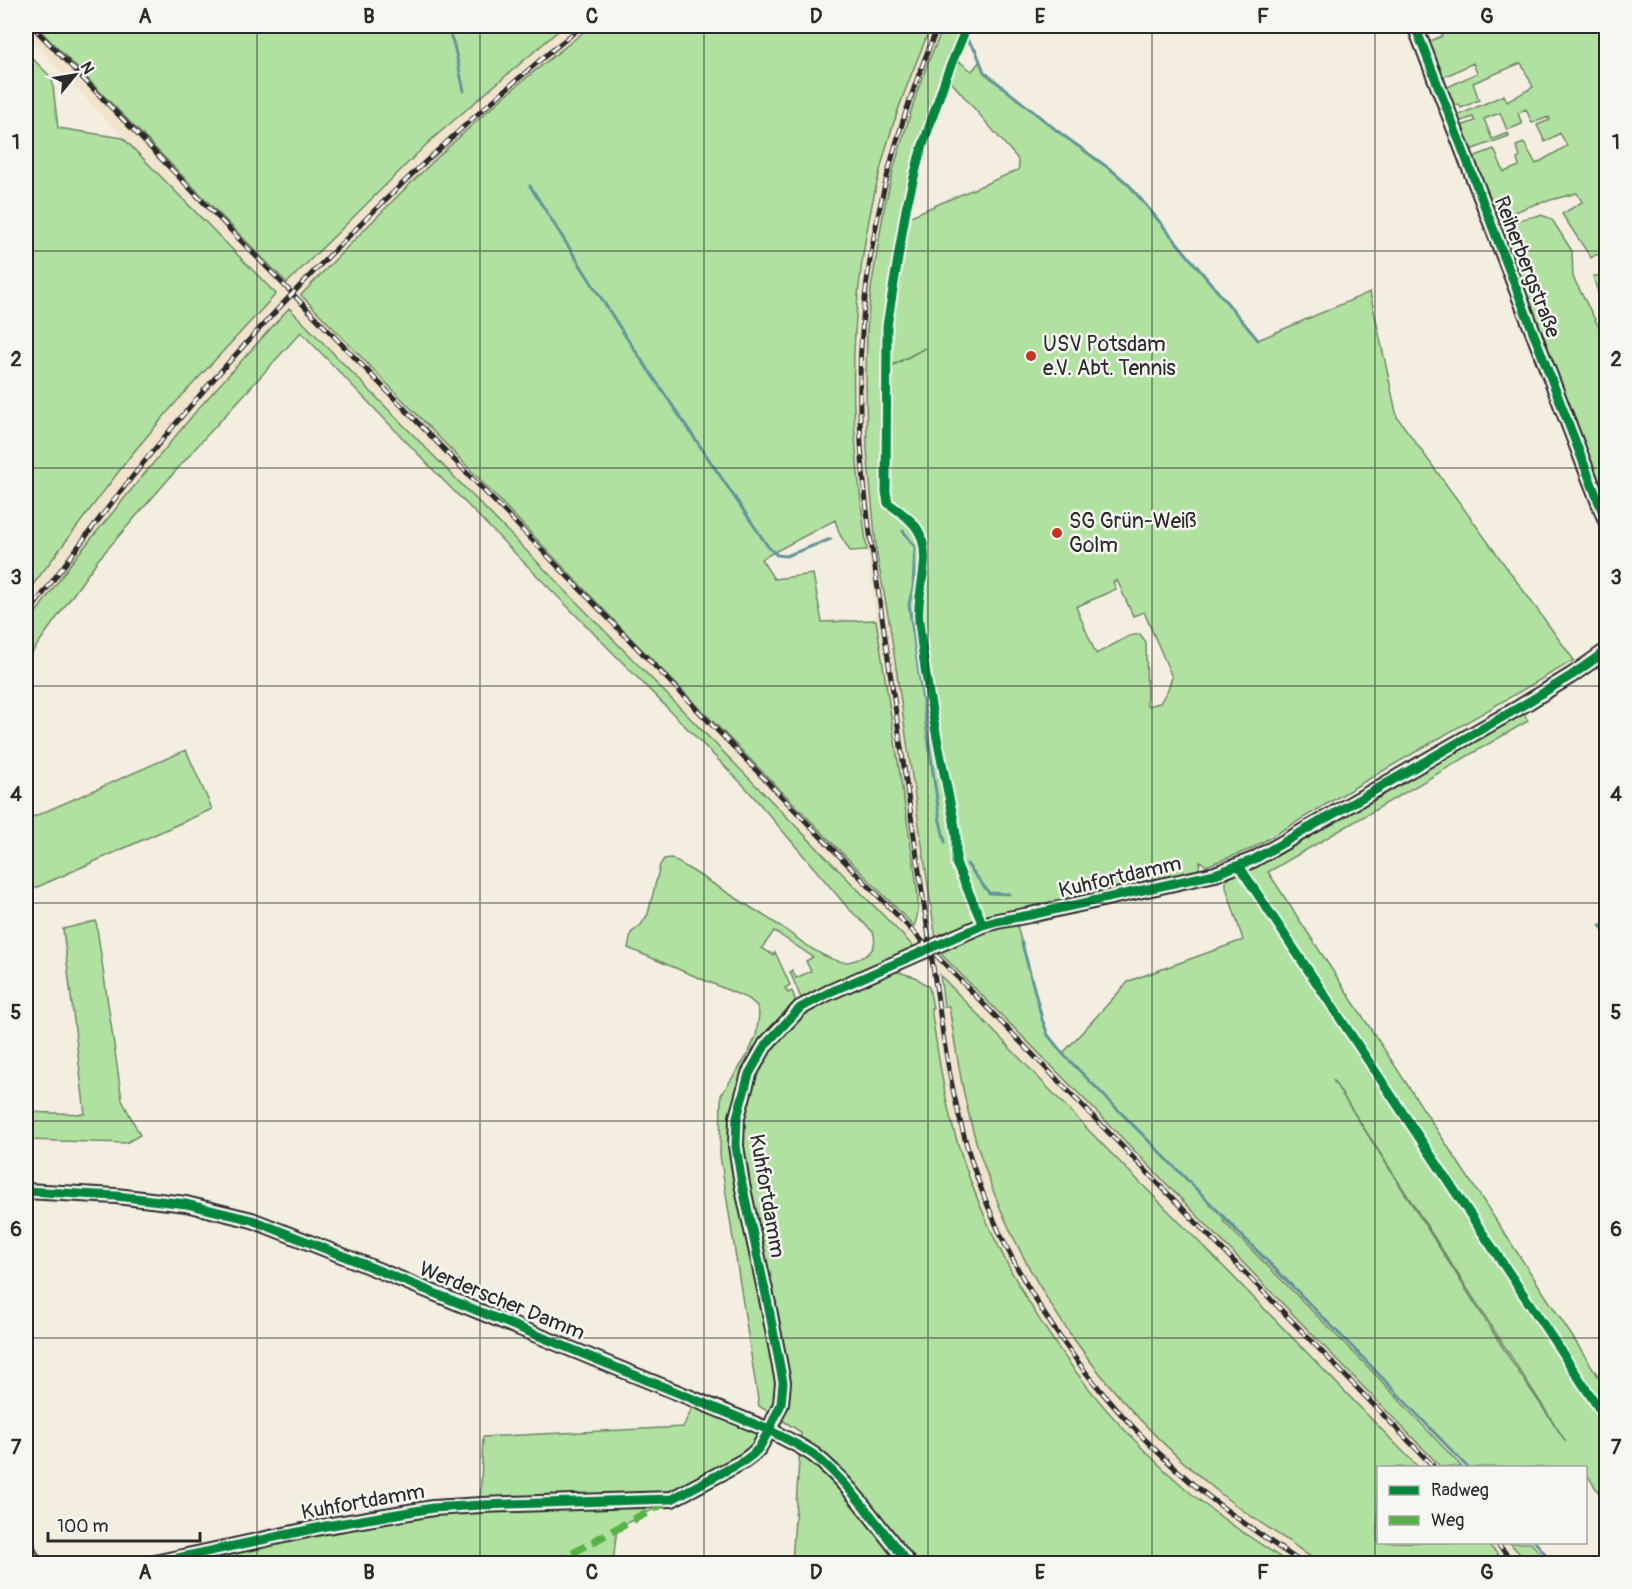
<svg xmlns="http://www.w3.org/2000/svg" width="1632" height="1589" font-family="Pangolin,sans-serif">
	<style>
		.built { fill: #f1e4cd }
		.green { fill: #b0e1a1; stroke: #6e8666; stroke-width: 1.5; fill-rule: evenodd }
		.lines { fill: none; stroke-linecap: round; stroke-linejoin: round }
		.stream { stroke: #63949a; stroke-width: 3 }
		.minor-casing { stroke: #2b2b2b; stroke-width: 18 }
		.minor { stroke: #f6f6f2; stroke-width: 14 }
		.rail-casing { stroke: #2b2b2b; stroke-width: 5 }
		.rail { stroke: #f6f6f2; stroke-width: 3; stroke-dasharray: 9; stroke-linecap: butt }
		.quiet { stroke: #56b246; stroke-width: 8; stroke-dasharray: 15 8; stroke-linecap: butt }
		.cycleway-casing { stroke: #f6f6f2; stroke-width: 13 }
		.cycleway { stroke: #00873e; stroke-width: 9 }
		.grid { fill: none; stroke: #2b2b2b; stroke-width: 1.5; stroke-opacity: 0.55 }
		.poi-dot { fill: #c8321e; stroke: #f6f6f2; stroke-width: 2 }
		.labels { text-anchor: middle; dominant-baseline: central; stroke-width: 5; stroke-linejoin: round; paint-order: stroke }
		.street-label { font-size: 21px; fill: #2b2b2b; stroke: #f6f6f2 }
		.poi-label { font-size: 21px; fill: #2b2b2b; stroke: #f6f6f2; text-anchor: start }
		.neatline { fill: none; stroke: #2b2b2b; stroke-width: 2 }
		.grid-label { font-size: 20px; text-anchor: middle; font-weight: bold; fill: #2b2b2b }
	</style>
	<rect width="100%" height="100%" fill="#f4eee1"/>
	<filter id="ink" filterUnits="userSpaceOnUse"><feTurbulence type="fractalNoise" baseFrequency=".0167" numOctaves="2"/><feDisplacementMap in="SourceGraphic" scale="12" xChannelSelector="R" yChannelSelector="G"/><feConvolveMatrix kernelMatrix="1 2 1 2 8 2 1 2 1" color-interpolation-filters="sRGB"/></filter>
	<g filter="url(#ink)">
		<!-- built -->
		<path class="built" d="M26,26H36L287,283L431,140L525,58L564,26H591L520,83L371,222L301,295L893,906L1094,1109L1441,1467H1418L1217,1260L1100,1142L878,910L519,544L289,308L197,410L71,563L26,627V594L50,561L132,454L177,401L276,295L123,138L26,35Z
			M931,26H944L929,60L917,92L893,170L884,209L871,289L867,330L866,370L867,450L877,556L889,620L931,913L919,915L914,865L876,620L860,494L854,410V369L860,287L871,207L892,128L906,88Z
			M949,1005L961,1081L969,1118L981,1157L996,1197L1013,1235L1054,1310L1073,1339L1119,1396L1171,1451L1229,1500L1322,1563H1289L1241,1532L1187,1490L1125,1431L1084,1382L1052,1339L1010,1271L996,1243L979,1204L964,1162L952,1123L943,1085L931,1008Z
			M1487,1543H1510L1528,1563H1506Z"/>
		<!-- green -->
		<path class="green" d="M36,26H564L431,140L287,283Z
			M591,26H931C912,72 893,118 881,167C861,241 851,333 854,410C855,457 861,504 867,550L850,551L840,535L835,520L761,559L774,579L813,574L822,622L876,620L914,865C916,882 922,911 914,926L627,634L462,461L301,295C371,222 443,148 520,83C544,63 568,45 591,26Z
			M944,26H967L949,64L951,65L947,76L951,73L955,64L960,62L972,71L980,61L984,72L1060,133L1114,172L1129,185L1258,340L1370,292L1397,417L1574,660L1362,783L1251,849L1206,866L1200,861L1198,873L985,920L981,917L970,894L955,871L976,922L936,940L889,620L877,556L867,450L866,384L867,330L871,289L884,209L893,170L917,92L929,60ZM947,77L1017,158L1019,165L1018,170L904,219L919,157ZM901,237L890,325L889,367L925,348L885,370V324ZM1117,580L1133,616L1144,612L1172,677L1168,689L1160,703L1147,706L1146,642L1140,634L1129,636L1096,654L1076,607L1116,589L1113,582Z
			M1439,26H1606V254L1595,255L1591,258L1562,214L1582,202L1577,193L1536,204L1506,215L1499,216L1494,213L1473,157L1494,149L1504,172L1519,166L1517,159L1520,157L1516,146L1524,143L1536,164L1567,146L1560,133L1545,142L1537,125L1550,120L1549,117L1532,123L1526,109L1518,113L1522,124L1507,130L1500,113L1484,119L1492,139L1508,133L1509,136L1470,150L1461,126L1475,121L1473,117L1459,122L1457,116L1504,95L1507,102L1533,87L1521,63L1473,83L1479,100L1461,108L1459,104L1453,107L1446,88L1477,73L1473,63L1442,78L1428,42L1442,36Z
			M26,52L52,78L58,128L123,138L276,294L177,401L132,454L26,594Z
			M1540,215L1547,217L1553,221L1572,251L1573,277L1606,341V504L1503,236C1506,219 1526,219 1540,215Z
			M1606,275V302L1599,296L1593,276Z
			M289,308L916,949L805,999L801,998L790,972L792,970L796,978L811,971L806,961L813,957L774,931L762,948L773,955L775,952L790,985L785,988L788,993L792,991L795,999V1005L767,1049L800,1012L821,1002L895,971L915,977L929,987L933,1008H931C937,1047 942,1086 952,1124C992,1267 1075,1393 1186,1489C1218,1517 1254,1540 1289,1563H792L801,1432L759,1406L720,1155L721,1095L747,1056L756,1036L759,1014L757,1006L749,999L628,948L631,933L641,925L648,914L660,865L664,859L671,858C708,880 744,903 780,926C799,939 820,958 843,962C850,963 863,958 869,953C875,947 876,940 873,932L848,908L747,789L443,480L301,332L201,442L97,561L26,661V627L71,563L197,410Z
			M1521,709L1528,721L1268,872L1606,1388V1504L1586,1473V1468L1468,1467L1370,1365L1224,1219L1223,1221L1372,1371L1462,1467H1441L1094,1109L939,952L985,929L1016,922L1042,1019L1048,1035L1063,1053L1129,981L1243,940L1226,887V879L1261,861ZM1333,1080L1566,1442L1512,1362Z
			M186,750L212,809L26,892V820Z
			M96,921L122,1100L140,1135L126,1143L26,1140V1112L85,1114L63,929Z
			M940,975L1100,1142L1217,1260L1418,1467L1378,1468V1542L1487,1543L1506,1563C1458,1564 1409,1564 1361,1564C1351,1564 1329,1566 1320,1562C1310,1558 1300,1549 1290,1542C1265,1526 1239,1509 1216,1490C1109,1403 1024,1288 981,1157C964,1107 957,1056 949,1006H944Z
			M696,1400L769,1430L728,1471L617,1528L613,1563L150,1564L480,1505L483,1437L683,1427Z
			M1510,1543H1531L1549,1563H1528Z"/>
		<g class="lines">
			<!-- stream -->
			<path class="stream" d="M447,26L454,45L464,91
				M966,38L976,51L984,72L1060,133L1114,172L1129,185L1258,340
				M530,186L624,334L769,548L777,555L786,556L831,539
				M903,531L915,547L913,587L909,604L940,821L945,842
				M967,864L989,893L1009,894
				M1600,925L1606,933
				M1022,943L1042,1019L1048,1035L1063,1054L1370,1365L1468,1468
				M1535,1542L1554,1564"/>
			<!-- minor casing -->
			<g class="minor-casing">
				<path id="minor" d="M1415,26L1606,521
					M26,1191L116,1196L186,1204L252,1220L351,1259L769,1430C784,1438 800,1445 814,1455C849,1482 880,1529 909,1564
					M26,1544L29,1554L35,1564
					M150,1564L326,1526L433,1508L481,1505L672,1499L744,1461L752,1455L759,1448L769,1430L781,1404L783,1382L768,1304L742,1184L736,1146L737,1117L749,1074L766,1044L800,1008L828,993L983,925L997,921L1030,915L1215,874L1253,860L1520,707L1572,675L1606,651"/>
			</g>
			<!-- minor -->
			<use href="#minor" class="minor"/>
			<!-- rail casing -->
			<g class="rail-casing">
				<path id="rail" d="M32,26L1435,1468
					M938,26C886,150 857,275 860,410C860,459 866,507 873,555L943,1035C949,1074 957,1112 968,1150C1007,1279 1091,1397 1193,1484C1228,1513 1266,1539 1304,1564
					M26,617C79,544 134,472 193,403C235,354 280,306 325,260C406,177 492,98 582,26
					M1496,1542L1515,1564"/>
			</g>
			<!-- rail -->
			<use href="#rail" class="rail"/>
			<!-- quiet -->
			<path class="quiet" d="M552,1564L666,1502"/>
			<!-- cycleway casing -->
			<g class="cycleway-casing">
				<path id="cycleway" d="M967,26L946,77L919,157L906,209L887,326L886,492L888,503C901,513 917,522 922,539C930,566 916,594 919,621C926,688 940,755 954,821L956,835V863L983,925
					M1415,26L1606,521
					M1239,866L1606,1419
					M26,1191L116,1196L186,1204L252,1220L351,1259L769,1430C784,1438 800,1445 814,1455C849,1482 880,1529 909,1564
					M150,1564L326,1526L433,1508L481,1505L672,1499L744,1461L752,1455L759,1448L769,1430L781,1404L783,1382L768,1304L742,1184L736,1146L737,1117L749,1074L766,1044L800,1008L828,993L983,925L997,921L1030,915L1215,874L1253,860L1520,707L1572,675L1606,651"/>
			</g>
			<!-- cycleway -->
			<use href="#cycleway" class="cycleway"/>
		</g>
	</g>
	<!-- grid -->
	<path class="grid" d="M257,26V1564M480,26V1564M704,26V1564M928,26V1564M1152,26V1564M1375,26V1564M26,251H1606M26,468H1606M26,686H1606M26,903H1606M26,1121H1606M26,1338H1606"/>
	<!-- markers -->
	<g class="poi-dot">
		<circle cx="1031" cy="356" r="6"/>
		<circle cx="1057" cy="533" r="6"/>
	</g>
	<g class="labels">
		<!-- street labels -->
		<g class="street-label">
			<text transform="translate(1527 267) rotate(69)">Reiherbergstraße</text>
			<text transform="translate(1120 877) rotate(-13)">Kuhfortdamm</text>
			<text transform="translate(767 1196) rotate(80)">Kuhfortdamm</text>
			<text transform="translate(502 1301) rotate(22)">Werderscher Damm</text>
			<text transform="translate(363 1502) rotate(-10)">Kuhfortdamm</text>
		</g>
		<!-- poi labels -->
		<g class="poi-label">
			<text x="1043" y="344">USV Potsdam<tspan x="1043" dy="24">e.V. Abt. Tennis</tspan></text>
			<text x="1069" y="521">SG Grün-Weiß<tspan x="1069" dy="24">Golm</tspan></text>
		</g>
	</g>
	<!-- margin -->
	<rect width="1632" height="1589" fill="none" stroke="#f6f6f2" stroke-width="66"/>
	<!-- legend -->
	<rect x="1377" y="1466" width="210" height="78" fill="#f6f6f2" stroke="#a5a5a2" stroke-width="1.5"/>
	<rect x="1389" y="1486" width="30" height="9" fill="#00873e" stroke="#a5a5a2" stroke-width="1.5"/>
	<text x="1431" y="1496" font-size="18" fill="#2b2b2b">Radweg</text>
	<rect x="1389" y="1516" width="30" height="9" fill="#56b246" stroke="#a5a5a2" stroke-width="1.5"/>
	<text x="1431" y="1526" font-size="18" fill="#2b2b2b">Weg</text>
	<!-- north arrow -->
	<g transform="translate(75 75) rotate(60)" stroke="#f6f6f2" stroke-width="4.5" paint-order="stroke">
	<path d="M0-4.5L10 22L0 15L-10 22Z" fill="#2b2b2b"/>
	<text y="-9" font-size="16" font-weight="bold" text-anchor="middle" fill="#2b2b2b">N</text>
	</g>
	<!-- scale -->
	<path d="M48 1532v9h152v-9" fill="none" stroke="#2b2b2b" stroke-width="3"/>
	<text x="57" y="1532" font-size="18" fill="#2b2b2b" stroke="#f6f6f2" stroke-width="4.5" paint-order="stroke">100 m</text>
	<rect x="33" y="33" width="1566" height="1523" class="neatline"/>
	<g class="grid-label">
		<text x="145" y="23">A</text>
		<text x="369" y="23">B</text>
		<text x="592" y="23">C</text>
		<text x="816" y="23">D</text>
		<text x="1040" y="23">E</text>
		<text x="1263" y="23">F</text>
		<text x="1487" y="23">G</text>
		<text x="16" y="149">1</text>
		<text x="1616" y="149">1</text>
		<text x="16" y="366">2</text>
		<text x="1616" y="366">2</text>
		<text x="16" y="584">3</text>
		<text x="1616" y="584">3</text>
		<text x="16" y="801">4</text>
		<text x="1616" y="801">4</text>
		<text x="16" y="1019">5</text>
		<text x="1616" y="1019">5</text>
		<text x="16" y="1236">6</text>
		<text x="1616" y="1236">6</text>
		<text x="16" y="1454">7</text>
		<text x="1616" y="1454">7</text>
		<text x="145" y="1579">A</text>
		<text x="369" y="1579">B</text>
		<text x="592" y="1579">C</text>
		<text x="816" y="1579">D</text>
		<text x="1040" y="1579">E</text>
		<text x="1263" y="1579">F</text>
		<text x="1487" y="1579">G</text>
	</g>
</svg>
